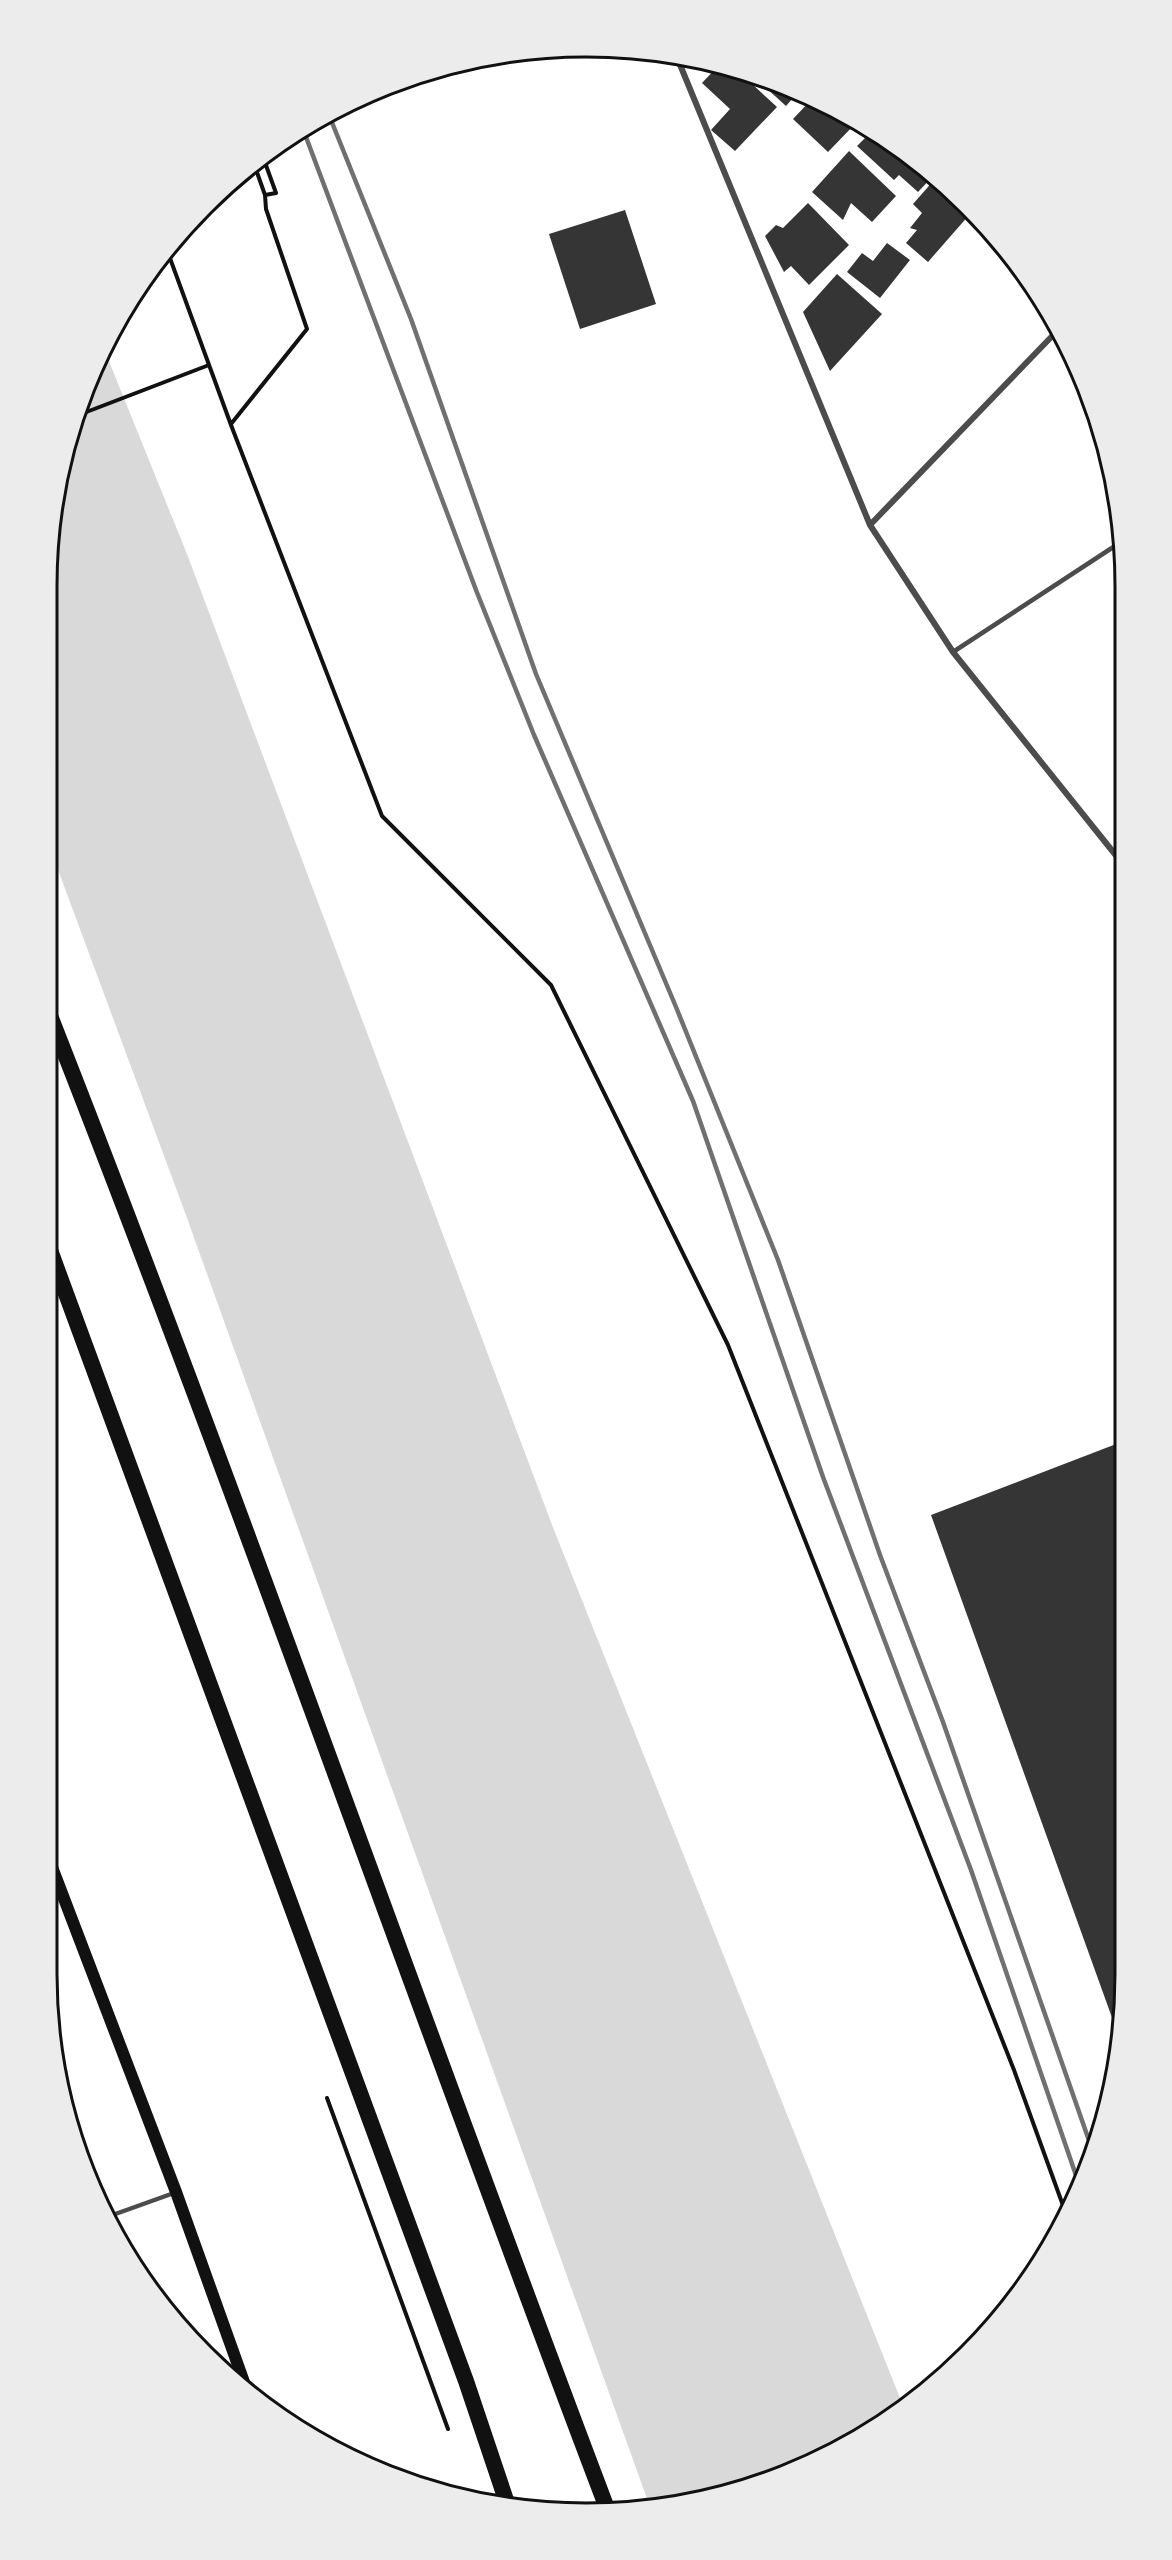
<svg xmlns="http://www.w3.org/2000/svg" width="1172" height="2560" font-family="Commissioner,sans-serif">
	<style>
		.water { fill: #d9d9d9 }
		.building { fill: #353535 }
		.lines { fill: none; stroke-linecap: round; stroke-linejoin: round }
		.path { stroke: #111; stroke-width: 4 }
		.service { stroke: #4c4c4c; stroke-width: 4.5 }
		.minor { stroke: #4c4c4c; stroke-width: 6 }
		.secondary { stroke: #111; stroke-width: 12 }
		.trunk { stroke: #111; stroke-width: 16 }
		.rail { stroke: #707070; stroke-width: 4.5 }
		.rim { fill: none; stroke: #111; stroke-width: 3 }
	</style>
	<rect width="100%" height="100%" fill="#fff"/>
	<!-- water -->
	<path class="water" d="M104,349L187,554L554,1530L902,2403L855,2441L691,2503L650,2507L183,1207L47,840V586L57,481L87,380Z"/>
	<!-- building -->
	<path class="building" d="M719,65L738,71L777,107L735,151L711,130L730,109L702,83Z
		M753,76L792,87L799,91L786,106Z
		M812,99L855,124L828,152L793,119Z
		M870,133L914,158L933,176L918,192L899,175L894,180L857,146Z
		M849,151L896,196L872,222L851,203L843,220L812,192Z
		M935,179L970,214L928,262L906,243L917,230L910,228L922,213L913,204Z
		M808,203L849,245L809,285L791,266L784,272L765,236L776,225L783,228Z
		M625,210L656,304L580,329L549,234Z
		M887,243L910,260L880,298L847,272L862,253L873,261Z
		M837,274L882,314L830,371L803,312Z
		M1124,1441L1125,1974L1119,2037L931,1515Z"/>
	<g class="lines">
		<!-- path -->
		<path class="path" d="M263,157L276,193L265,195
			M167,250L231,425L382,816L551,985L728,1345L1014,2070L1065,2211
			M76,416L209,365
			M231,424L307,329L266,209L265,195L254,164
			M327,2098L448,2429"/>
		<!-- service -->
		<path class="service" d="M953,652L1121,542
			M47,1896L61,1891
			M107,2217L174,2193"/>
		<!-- minor -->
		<path class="minor" d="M676,55L870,525L953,652L1122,863
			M680,64L687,56
			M870,525L1057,331"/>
		<!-- secondary -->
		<path class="secondary" d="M47,1854L176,2192L244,2382"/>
		<!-- trunk -->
		<path class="trunk" d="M47,1008C243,1506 418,2011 608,2511
			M47,1242L466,2381L508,2506"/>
		<!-- rail -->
		<path class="rail" d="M329,115L411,319L536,674L676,1007L778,1260L880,1555L943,1722L1093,2152
			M303,129L476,590L534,735L693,1101L823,1477L971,1870L1080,2187"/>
	</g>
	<!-- crop -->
	<path d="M0 0H1172V2560H0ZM586 57H586A529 529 0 0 1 1115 586V1974A529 529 0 0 1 586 2503H586A529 529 0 0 1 57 1974V586A529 529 0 0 1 586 57Z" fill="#ececec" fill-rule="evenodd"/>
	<path class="rim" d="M586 57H586A529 529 0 0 1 1115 586V1974A529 529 0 0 1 586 2503H586A529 529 0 0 1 57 1974V586A529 529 0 0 1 586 57Z"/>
</svg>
